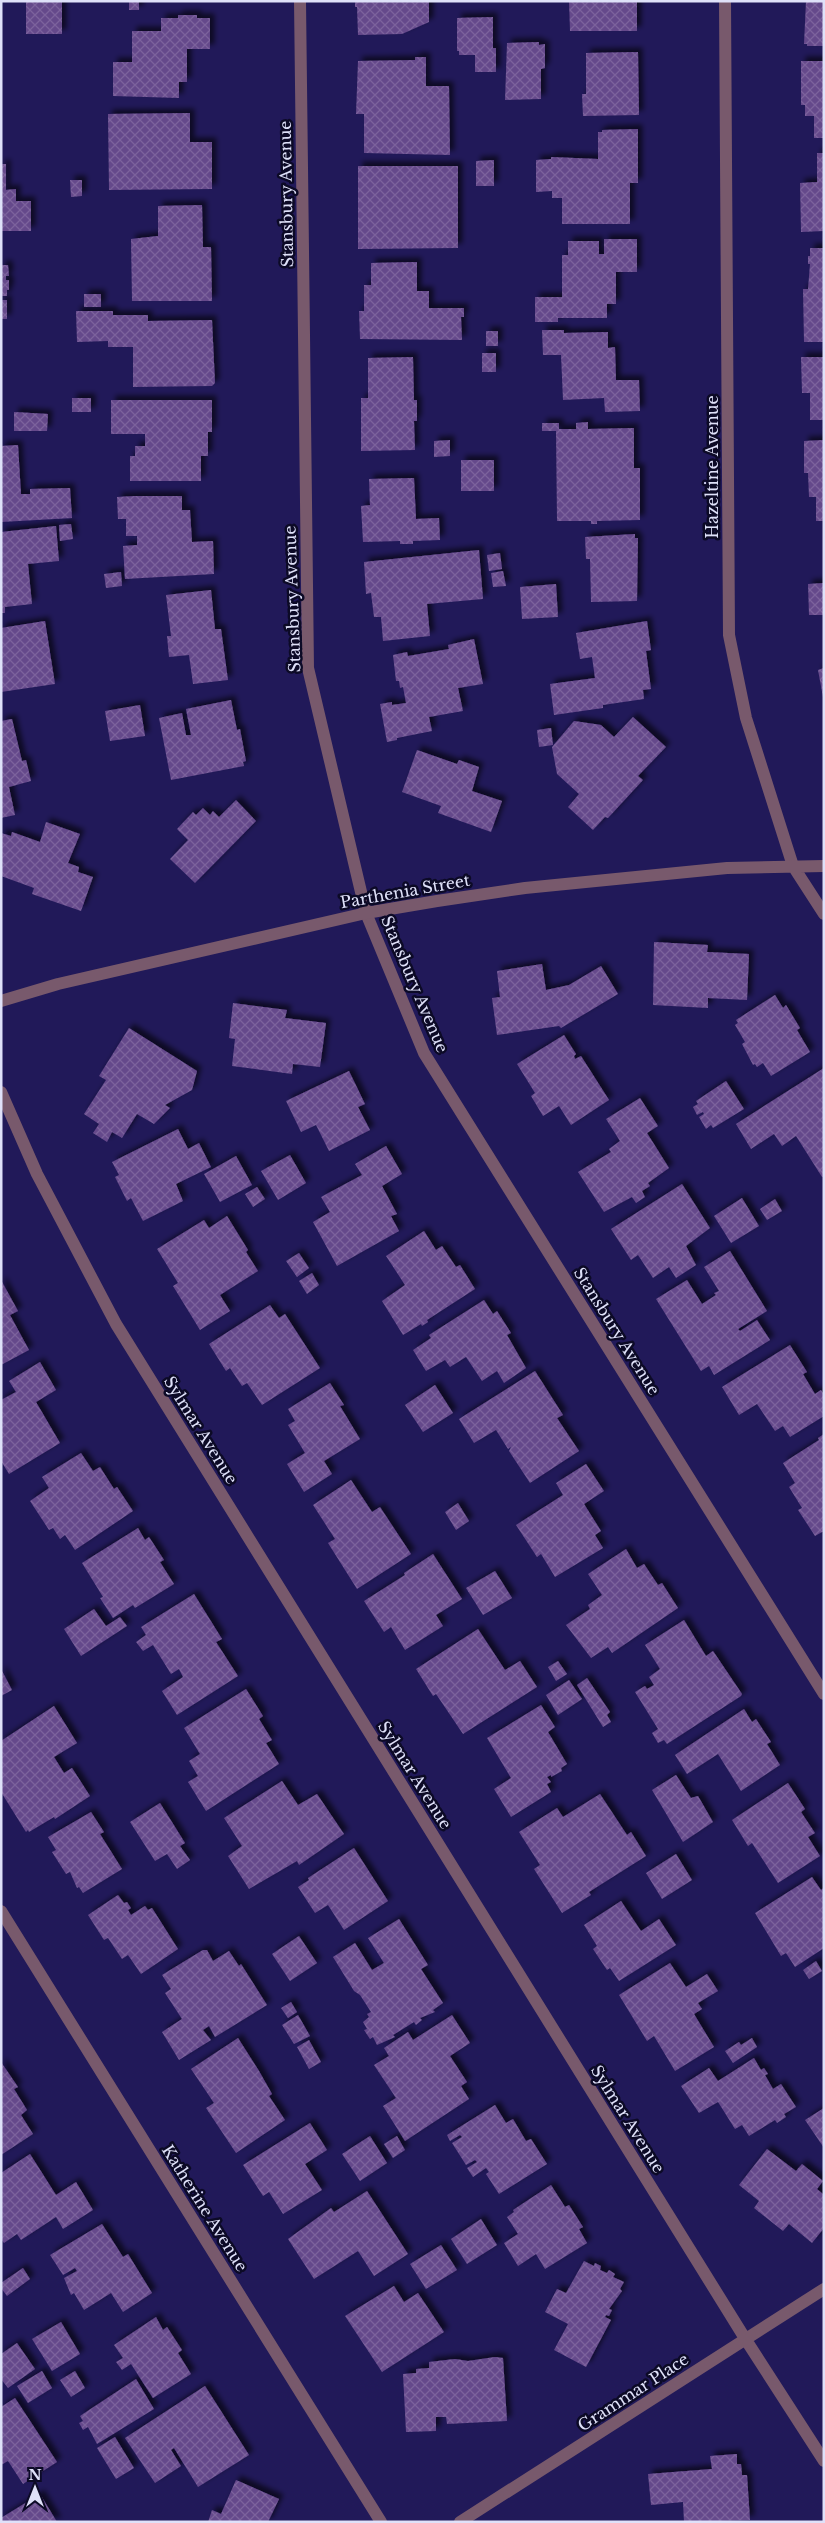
<svg xmlns="http://www.w3.org/2000/svg" width="825" height="2523" font-family="'Libre Baskerville',serif">
	<style>
		.building { fill: url(#building-cross-hatch); filter: url(#shadow) }
		.lines { fill: none; stroke-linecap: round; stroke-linejoin: round }
		.minor { stroke: #78596c; stroke-width: 12 }
		.tertiary { stroke: #78596c; stroke-width: 12 }
		.labels { text-anchor: middle; dominant-baseline: central; stroke-width: 5; stroke-linejoin: round; paint-order: stroke }
		.street-label { font-size: 16px; fill: #dfe1f9; stroke: #0c0a26 }
	</style>
	<defs>
		<pattern id="building-cross-hatch" width="8" height="8" patternUnits="userSpaceOnUse" patternTransform="scale(1.25)"><rect width="8" height="8" fill="#65488b"/><path d="M0 0l8 8M0 8l8-8" fill="none" stroke="#7b629c"/></pattern>
		<filter id="shadow"><feDropShadow dx="4.5" dy="-4.5" stdDeviation="2.5" flood-color="#0009"/></filter>
	</defs>
	<rect width="100%" height="100%" fill="#211959"/>
	<!-- building -->
	<path class="building" d="M26,1H62V34H26Z
		M129,1H139V10H129Z
		M355,1H429V22L402,34L358,35L357,7H355Z
		M569,1H637V31H570Z
		M806,1H824V46H807V44H804Z
		M178,15H197V18H210V49H187V82H179V98L113,96V62H132V31H161V18H178Z
		M493,17V48H496V72H475V55H459V51H457V18Z
		M539,42V45L545,44V68L541,69V99L505,100L507,43Z
		M638,52L639,115L583,116L582,94H586V53Z
		M415,57H426V86H449L450,155L364,153V114H356L358,61L415,60Z
		M801,61H824V138H814V116H805V105H801Z
		M190,113V142H212V189L109,190L108,114Z
		M638,129V183H630V224H562V198H552V191L536,192V160L551,159V157L598,159V132H602V130Z
		M817,153H824V231L801,232L800,183L817,182Z
		M494,160V186H476V161Z
		M1,164H6V190L16,189V201H31V231H1Z
		M358,166H458V248L358,249Z
		M70,180H82V196L71,197Z
		M202,205L203,247H211L212,301H132L131,239L158,236V206Z
		M604,239H637V272H616V304H607V318H558V322H535V297H562V255H568V241H599V254H604Z
		M810,248H824V342H804L803,289H808L810,264H808V256H810Z
		M417,262V291H429V308H464V317H461L462,340L360,339L359,311H364V285H371V263Z
		M1,265H8L9,276H6V280H9V290H7V296H1Z
		M84,294H101V307H84Z
		M1,300H7V319H1Z
		M76,311H113V315H148V321L212,320L215,383L212,386L133,387V347H108V341L77,342Z
		M542,330H564V333L608,332V348L615,347L616,380H639L640,411L605,412L604,398L563,400L561,355H543Z
		M486,331H498V346H486Z
		M482,353H496V372H482Z
		M413,357L414,400H417V421H414L415,450L361,451V398H368V358Z
		M801,357H824V420H810V393H802Z
		M72,398H91V412H72Z
		M111,400H212V432H208V456H201V481H130V456H135V446H145V434H111Z
		M14,412L48,414L47,431H14Z
		M588,422V429L634,428V468H640V520L597,521V524H591V521H557L556,431H542V423H559V429H576V423Z
		M450,440V456L434,457V441Z
		M824,440V521H816V497H809L808,473H804V441Z
		M18,445L21,494H30V489L70,488L72,518L1,522V446Z
		M461,460H494V491H461Z
		M414,478L416,519L439,518L440,540L413,541V544H400V541L363,542L361,506L370,505L369,479Z
		M135,496H182V510H190L192,542L213,541L214,574L125,579L123,546L137,545V536H126V519H118L117,497Z
		M71,524L73,539L60,541L59,525Z
		M56,526L59,561L28,564L32,604L5,607V613H1V532Z
		M635,534V538H638L637,601L591,602L590,559H586L585,537Z
		M479,550L483,599L427,604L430,636L383,641L381,617H374L371,593L366,594L364,562Z
		M500,553L502,569L489,571L487,555Z
		M503,571L506,586L493,587L491,573Z
		M121,572L122,586L106,588L104,574Z
		M824,583V615H809L808,584Z
		M556,584L558,617L522,619L520,587Z
		M211,590L215,629H221L228,680L193,684L189,655L169,657L167,636H171L166,595Z
		M45,621L55,684L1,692V628Z
		M647,621L651,650L646,651L651,689L643,690L644,699L603,705V708L554,715L550,684L595,678L592,657L580,659L576,633Z
		M474,639L483,684L458,688L463,711L429,717L432,731L397,738V740L387,742L380,704L392,702V705L406,703L403,687L400,688L399,681H396L393,655L407,652L408,656L449,649L448,645Z
		M824,668V697H823L818,670Z
		M231,700L237,730L240,729L246,761L243,762L244,766L171,780L159,718L182,713L186,735H191L186,709Z
		M140,705L145,736L110,741L105,711Z
		M633,717L666,747L638,776L643,780L608,818L605,817L593,830L568,807L579,794L557,774L552,747L574,721L601,725L614,737Z
		M12,719L22,761L26,760L31,781L9,787L15,815L1,818V721Z
		M551,728L553,745L539,747L537,730Z
		M417,750L457,764L459,760L479,767L472,791L502,801L491,832L438,813L441,806L402,792Z
		M236,800L256,821L195,883L170,859L188,840L177,829L193,812L196,815L203,808L210,815L213,811L219,817Z
		M46,822L80,834L68,863L79,867L78,872L93,877L81,911L32,894L34,888L1,876V833L11,836L12,832L40,842Z
		M654,942L708,945L707,952L749,954L747,1000L708,998V1008L653,1005Z
		M542,964L546,990L569,985L601,966L618,994L561,1028L559,1026L497,1035L492,998L500,997L497,971Z
		M775,995L783,1008L786,1005L800,1028L797,1030L810,1052L771,1076L763,1063L757,1067L755,1064L753,1065L742,1044L745,1042L735,1025L738,1023L736,1020Z
		M233,1003L287,1010L285,1018L326,1023L320,1067L293,1064L292,1074L232,1066L235,1039L229,1038Z
		M129,1028L197,1071L192,1090L165,1105L170,1108L154,1124L137,1114L122,1138L112,1132L107,1142L93,1133L99,1124L84,1114L106,1080L99,1076Z
		M564,1035L576,1054L574,1056L575,1059L581,1056L609,1100L571,1125L559,1106L543,1116L531,1096L535,1093L517,1064Z
		M824,1068V1176L822,1177L796,1136L782,1146L774,1134L751,1149L736,1124Z
		M349,1071L365,1104L358,1107L370,1130L329,1151L316,1125L301,1132L286,1101Z
		M726,1081L744,1109L713,1128L711,1125L706,1129L699,1117L704,1114L703,1112L697,1115L693,1107L698,1104L696,1101Z
		M640,1098L658,1126L647,1133L669,1168L648,1183L650,1186L642,1191L645,1197L636,1203L632,1197L604,1212L578,1172L611,1152L609,1149L620,1141L606,1119Z
		M178,1129L188,1149L199,1143L211,1167L176,1184L183,1201L143,1221L131,1198L127,1201L115,1177L119,1175L112,1162Z
		M386,1146L402,1174L382,1186L397,1214L391,1216L399,1231L337,1266L313,1222L330,1212L321,1197L362,1175L355,1164Z
		M290,1155L306,1183L278,1200L261,1171Z
		M236,1156L252,1185L220,1202L204,1174Z
		M682,1184L710,1228L686,1246L696,1265L676,1278L669,1267L653,1278L638,1255L631,1260L611,1229Z
		M257,1187L265,1199L253,1207L245,1194Z
		M742,1198L759,1226L731,1243L714,1216Z
		M775,1199L782,1211L767,1220L760,1209Z
		M227,1216L248,1250L246,1252L258,1271L220,1295L230,1311L200,1330L173,1286L178,1283L157,1249L204,1220L209,1228Z
		M424,1231L436,1250L442,1246L456,1267L460,1265L475,1289L427,1320L428,1322L422,1326L421,1324L403,1335L382,1301L405,1285L386,1256Z
		M730,1251L767,1311L738,1329L740,1331L757,1320L770,1340L714,1375L709,1366L701,1371L656,1299L687,1280L702,1304L716,1295L714,1293L719,1291L704,1267Z
		M299,1253L309,1268L297,1277L286,1261Z
		M312,1273L319,1285L307,1294L299,1281Z
		M1,1280L18,1311L10,1315L29,1350L1,1365Z
		M484,1300L493,1314L497,1311L511,1333L507,1335L526,1368L504,1383L497,1371L482,1381L466,1357L450,1367L445,1360L426,1371L413,1350L431,1338L429,1335Z
		M270,1305L279,1318L285,1314L320,1368L262,1405L247,1383L242,1386L230,1368L226,1371L209,1344Z
		M790,1345L807,1372L803,1374L815,1394L821,1390L824,1395V1416L790,1437L783,1426L775,1431L757,1404L739,1415L722,1387Z
		M40,1362L56,1390L36,1402L60,1443L9,1474L1,1461V1400L16,1392L9,1381Z
		M535,1371L563,1415L557,1418L579,1451L530,1483L509,1451L511,1447L508,1449L496,1430L474,1443L459,1419Z
		M330,1383L344,1405L340,1406L360,1439L324,1461L332,1474L304,1492L287,1464L305,1453L288,1425L295,1421L288,1409Z
		M435,1385L453,1413L423,1432L405,1405Z
		M824,1434V1531L815,1536L798,1510L802,1508L789,1487L795,1483L783,1463L819,1440L818,1438Z
		M81,1453L93,1471L100,1467L114,1489L117,1487L133,1511L75,1550L65,1535L60,1539L53,1528L49,1530L30,1501L49,1488L42,1477Z
		M586,1464L604,1491L584,1504L601,1531L595,1535L603,1548L555,1577L541,1554L537,1557L516,1525L563,1495L556,1483Z
		M351,1480L372,1512L380,1507L411,1554L357,1589L328,1543L335,1539L313,1505Z
		M458,1503L469,1521L456,1530L445,1512Z
		M138,1528L145,1540L149,1537L164,1560L160,1562L174,1584L135,1608L133,1605L113,1618L100,1598L103,1597L82,1563Z
		M626,1549L637,1568L644,1564L658,1585L662,1583L678,1608L612,1653L608,1647L591,1658L566,1625L590,1609L588,1605L602,1595L588,1574Z
		M433,1554L462,1599L436,1615L443,1626L405,1650L391,1627L384,1632L364,1601L405,1575L404,1573Z
		M495,1571L512,1598L483,1615L466,1588Z
		M194,1594L222,1639L216,1642L238,1676L177,1715L162,1691L183,1677L179,1669L171,1674L153,1645L143,1651L136,1642L146,1635L141,1627Z
		M94,1609L106,1626L120,1617L127,1626L81,1656L64,1629Z
		M684,1620L706,1656L713,1651L742,1694L741,1696L667,1744L664,1740L658,1743L652,1733L658,1729L635,1692L645,1686L647,1689L654,1685L649,1677L660,1669L645,1645Z
		M478,1629L505,1670L520,1661L537,1687L463,1734L436,1694L433,1696L416,1669Z
		M558,1661L567,1674L556,1681L548,1667Z
		M1,1669L12,1690L1,1696Z
		M587,1678L610,1712L607,1715L611,1722L603,1727L577,1685Z
		M569,1680L582,1699L558,1715L546,1695Z
		M246,1689L263,1716L259,1719L272,1740L266,1743L279,1764L206,1811L188,1782L198,1776L189,1761L200,1754L184,1728Z
		M541,1705L555,1727L548,1732L567,1764L561,1768L562,1771L551,1777V1775L547,1777L551,1782L547,1784L551,1792L511,1817L494,1789L511,1778L487,1738Z
		M54,1706L77,1743L54,1757L64,1773L72,1768L90,1796L55,1819L54,1817L29,1832L28,1830L26,1832L1,1792V1741Z
		M744,1709L752,1722L756,1719L771,1742L767,1744L780,1765L741,1791L718,1754L687,1774L675,1755Z
		M676,1775L691,1798L698,1796L713,1822L683,1842L652,1790Z
		M282,1781L298,1805L317,1794L344,1834L299,1865L297,1861L249,1889L228,1856L242,1846L224,1818Z
		M788,1783L805,1809L801,1812L815,1833L808,1837L820,1856L778,1883L752,1843L748,1846L732,1820Z
		M600,1794L627,1835L631,1832L646,1856L589,1892L591,1895L562,1913L534,1869L540,1865L519,1832L557,1808L563,1817Z
		M160,1803L185,1843L180,1846L190,1860L177,1869L167,1854L155,1861L130,1822Z
		M91,1812L104,1832L100,1834L122,1869L83,1893L79,1887L77,1888L70,1872L66,1874L52,1852L56,1850L48,1837Z
		M354,1848L388,1901L344,1930L328,1905L315,1913L298,1887L309,1880L308,1878Z
		M676,1854L692,1880L662,1899L646,1873Z
		M812,1877L821,1890L824,1888V1948L795,1967L786,1953L781,1956L755,1913Z
		M118,1895L124,1903L127,1902L131,1908L128,1910L131,1915L145,1906L148,1910L152,1908L178,1949L141,1974L128,1955L122,1959L108,1938L104,1940L88,1915Z
		M621,1901L641,1931L659,1919L676,1945L619,1981L610,1968L607,1970L593,1949L597,1946L584,1925Z
		M399,1919L428,1965L421,1969L443,2003L433,2010L435,2012L420,2018L422,2020L416,2025L414,2022L393,2035L395,2037L377,2045L373,2037L370,2039L364,2030L367,2029L363,2022L369,2017L367,2014L371,2012L360,1995L354,1991L333,1957L355,1943L372,1970L384,1963L368,1938Z
		M299,1936L317,1963L290,1981L272,1954Z
		M203,1950H207L213,1961L229,1951L239,1966L241,1964L267,2005L215,2037L209,2026L203,2030L211,2040L179,2060L162,2032L182,2019L165,1993L171,1989L162,1975Z
		M816,1961L822,1971L809,1979L803,1970Z
		M670,1963L686,1987L707,1974L718,1991L698,2003L702,2009L694,2014L714,2047L675,2071L654,2036L647,2041L619,1995Z
		M291,2002L297,2012L288,2018L281,2008Z
		M298,2015L310,2036L294,2044L282,2025Z
		M452,2015L470,2043L450,2056L467,2082L461,2086L469,2099L405,2141L383,2106L396,2098L374,2065L389,2056L384,2048L408,2032L413,2040Z
		M238,2038L259,2071L272,2094L269,2096L285,2120L236,2153L206,2108L214,2103L191,2069Z
		M752,2038L757,2047L733,2063L725,2051L739,2042L741,2045Z
		M309,2040L321,2062L309,2069L297,2047Z
		M754,2058L761,2070L764,2068L768,2074L765,2075L773,2089L781,2084L796,2107L784,2114L786,2117L777,2123L775,2120L749,2136L742,2125L735,2129L718,2102L699,2113L681,2086L709,2068L718,2081Z
		M1,2062L18,2087L14,2089L27,2110L21,2115L33,2134L1,2155Z
		M495,2105L506,2123L513,2119L526,2141L531,2139L547,2164L499,2194L486,2174L489,2172L486,2168L473,2177L467,2168L477,2162L475,2160L466,2165L452,2143L462,2137L460,2135L450,2141L447,2135Z
		M824,2108V2148L805,2120Z
		M310,2123L327,2150L305,2164L322,2190L283,2214L269,2192L263,2196L243,2165Z
		M370,2136L387,2163L360,2181L342,2154Z
		M397,2136L405,2150L393,2158L384,2144Z
		M767,2149L796,2171L802,2164L823,2181L817,2189L824,2195V2228L812,2243L789,2224L783,2231L754,2208L759,2201L739,2185Z
		M30,2154L56,2195L76,2182L93,2210L63,2229L56,2217L21,2240L17,2234L4,2243L1,2239V2173Z
		M551,2185L565,2207L569,2205L583,2227L579,2229L587,2243L545,2269L536,2254L518,2266L504,2243L518,2234L507,2217L514,2212L513,2210Z
		M367,2191L408,2254L374,2276L358,2251L314,2279L288,2239L331,2208L334,2212Z
		M481,2219L497,2245L467,2264L451,2239Z
		M102,2224L123,2257L128,2254L152,2293L123,2312L111,2293L84,2310L74,2293L71,2295L64,2278L77,2271L75,2268L63,2275L50,2255Z
		M441,2245L457,2270L426,2289L410,2264Z
		M584,2261L594,2266L595,2263L601,2266L600,2270L607,2273L609,2270L615,2274L613,2277L624,2282L620,2289L622,2291L609,2309L612,2310L609,2316L606,2315L605,2317L611,2320L586,2367L554,2350L568,2324L545,2312L557,2289L566,2293Z
		M23,2268L30,2279L7,2296L1,2288V2283Z
		M394,2286L404,2302L418,2293L444,2332L382,2372L345,2316Z
		M156,2317L163,2330L167,2327L182,2350L178,2353L191,2374L153,2398L131,2364L122,2370L116,2362L123,2358L114,2345Z
		M61,2322L80,2354L52,2371L32,2339Z
		M17,2343L35,2369L8,2388L1,2379V2354Z
		M495,2357L503,2358L507,2421L447,2424L446,2417H436V2431L406,2432L403,2374L416,2373V2369L429,2368V2362L455,2359L468,2361Z
		M42,2371L52,2388L28,2403L17,2386Z
		M75,2371L85,2388L71,2397L60,2380Z
		M136,2379L154,2409L97,2444L88,2427L83,2430L79,2423L83,2421L80,2416Z
		M205,2386L249,2455L198,2487L174,2448L171,2450L181,2466L155,2483L125,2438Z
		M15,2398L57,2462L23,2484L8,2461L1,2465V2407Z
		M115,2437L134,2468L116,2479L97,2448Z
		M737,2454V2464H741L742,2475H747L750,2520L684,2522L683,2502L651,2505L648,2474L712,2469L710,2456Z
		M236,2480L279,2499L268,2522H208L212,2510L221,2514Z
		M40,2494L57,2522H2L1,2518Z"/>
	<g class="lines">
		<!-- minor -->
		<path class="minor" d="M300,1L308,668L366,913L424,1053L824,1694
			M725,1L729,635L746,718L793,866
			M1,1092L37,1174L116,1324L746,2340L824,2461
			M1,1911L381,2522
			M460,2522L824,2289"/>
		<!-- tertiary -->
		<path class="tertiary" d="M793,866L824,914
			M1,1001L58,984L366,913L437,901L525,888L727,868L824,866"/>
	</g>
	<g class="labels">
		<!-- street labels -->
		<g class="street-label">
			<text transform="translate(286 194) rotate(-91)">Stansbury Avenue</text>
			<text transform="translate(712 467) rotate(-90)">Hazeltine Avenue</text>
			<text transform="translate(292 599) rotate(-92)">Stansbury Avenue</text>
			<text transform="translate(405 891) rotate(-10)">Parthenia Street</text>
			<text transform="translate(415 984) rotate(67)">Stansbury Avenue</text>
			<text transform="translate(617 1331) rotate(58)">Stansbury Avenue</text>
			<text transform="translate(201 1430) rotate(58)">Sylmar Avenue</text>
			<text transform="translate(415 1775) rotate(58)">Sylmar Avenue</text>
			<text transform="translate(628 2119) rotate(58)">Sylmar Avenue</text>
			<text transform="translate(205 2208) rotate(58)">Katherine Avenue</text>
			<text transform="translate(633 2392) rotate(-33)">Grammar Place</text>
		</g>
	</g>
	<!-- border -->
	<rect width="825" height="2523" fill="none" stroke="#dfe1f9" stroke-width="5"/>
	<!-- north arrow -->
	<g transform="translate(35 2488)" stroke="#0c0a26" stroke-width="4" paint-order="stroke">
	<path d="M0-4L9 19L0 12L-9 19Z" fill="#dfe1f9"/>
	<text y="-8" font-size="14" font-weight="bold" text-anchor="middle" fill="#dfe1f9">N</text>
	</g>
</svg>
